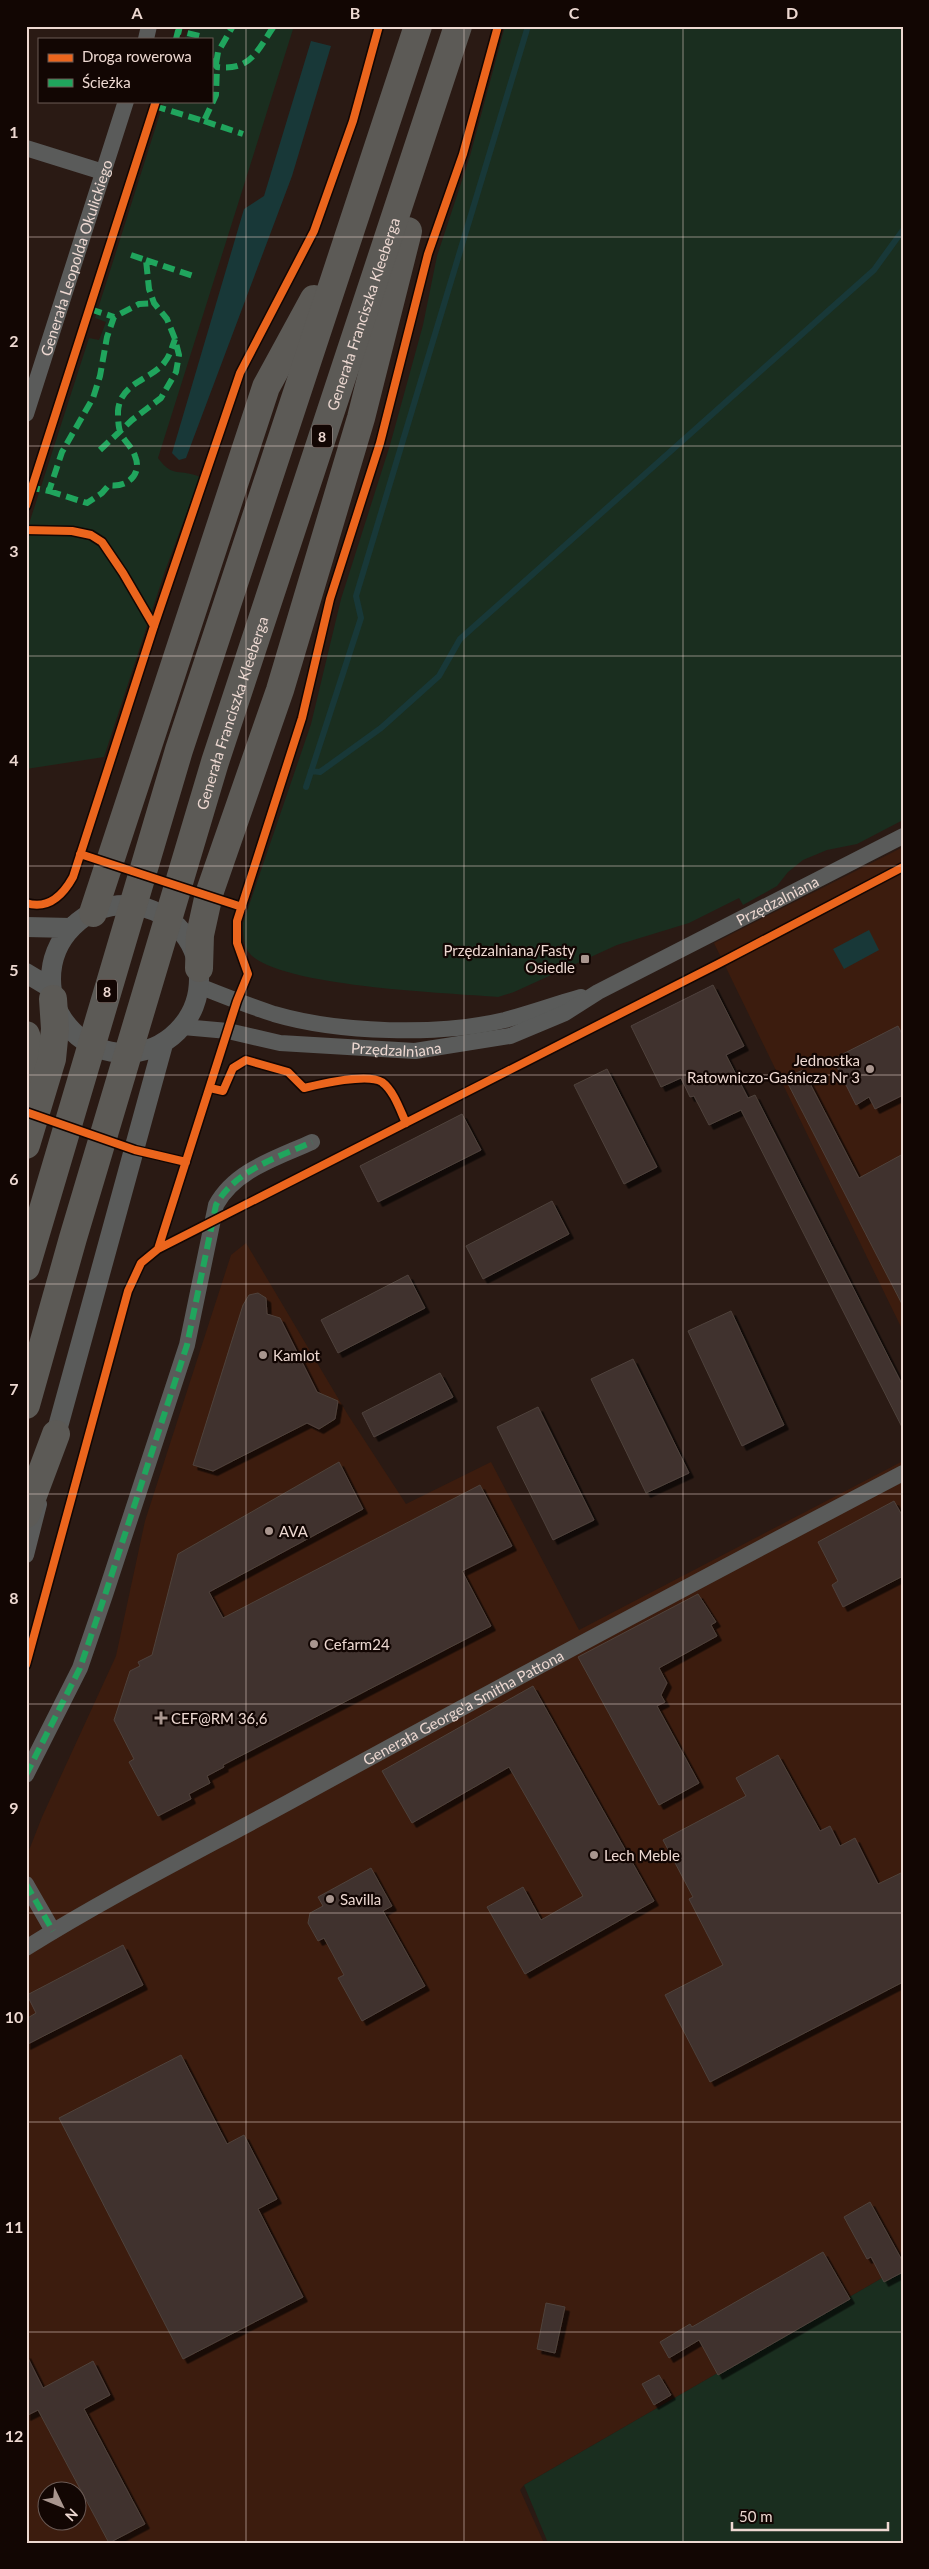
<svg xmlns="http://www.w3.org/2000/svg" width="929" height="2569" font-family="Lato,sans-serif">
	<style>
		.built { fill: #3c1c0e; fill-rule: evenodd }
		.green { fill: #1a2e1f }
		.water { fill: #183838 }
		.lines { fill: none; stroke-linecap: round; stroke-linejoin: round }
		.stream { stroke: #183838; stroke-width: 6 }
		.building { fill: #3f322d; stroke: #4f423c; filter: url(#shadow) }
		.minor { stroke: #5a5b5a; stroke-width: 16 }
		.tertiary { stroke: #5a5b5a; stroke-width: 20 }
		.trunk { stroke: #5c5a56; stroke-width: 28 }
		.quiet { stroke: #20a55d; stroke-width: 6; stroke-dasharray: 12 6; stroke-linecap: butt }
		.cycleway-casing { stroke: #120603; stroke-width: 11 }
		.cycleway { stroke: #eb651d; stroke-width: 8 }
		.grid { fill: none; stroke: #edd8d1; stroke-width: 1; stroke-opacity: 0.55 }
		.poi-dot { fill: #a9968f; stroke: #120603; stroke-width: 2 }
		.labels { text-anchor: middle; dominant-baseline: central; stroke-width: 4.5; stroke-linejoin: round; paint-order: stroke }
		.shield { fill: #120603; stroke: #ab9993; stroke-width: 1 }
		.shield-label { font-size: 14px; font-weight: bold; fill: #edd8d1 }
		.street-label { font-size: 15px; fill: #edd8d1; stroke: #120603 }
		.poi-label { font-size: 15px; fill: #edd8d1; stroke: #120603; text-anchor: start }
		.neatline { fill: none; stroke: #edd8d1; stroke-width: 2 }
		.grid-label { font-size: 16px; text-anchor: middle; font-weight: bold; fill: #edd8d1 }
	</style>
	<defs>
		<filter id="shadow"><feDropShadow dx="4.5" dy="4.5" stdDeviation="0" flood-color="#0009"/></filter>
	</defs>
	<rect width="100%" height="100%" fill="#2a1a14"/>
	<!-- built -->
	<path class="built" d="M903,847V1331L714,943Z
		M246,1243L348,1415L406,1504L491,1462L579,1630L903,1461V2266L524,2485L520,2490L544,2543H26V1858L42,1817L116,1656L145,1521L231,1255ZM48,2492H78V2522H48Z"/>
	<!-- green -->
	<path class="green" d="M191,26H294L158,458C173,479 180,468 200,477L165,571L104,757L26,769V533L89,338L99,340L106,322L95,318L164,101H211V39H184Z
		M505,26H903V820L857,844L827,850L803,860L788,872L777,886L743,905L739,898L689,923L617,945L514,992L498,997C448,993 284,987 251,955C243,948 243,934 243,923L311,724L341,599L390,445L423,325L437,256L470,156Z
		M903,2266V2543H548L524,2485Z"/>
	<!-- water -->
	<path class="water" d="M311,41L331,46L292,176L186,458L179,460L172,453L244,209L264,196Z
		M869,930L879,950L844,969L833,949Z"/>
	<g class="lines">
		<!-- stream -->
		<path class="stream" d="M311,771L320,772L381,728L439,676L460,639L874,270L903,230
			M306,787L361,618L356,596L528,26"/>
	</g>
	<!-- building -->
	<path class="building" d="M713,985L744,1046L726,1055L748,1098L755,1095L903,1386V1429L741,1110L709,1125L694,1096L690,1097L681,1078L661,1087L631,1026Z
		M898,1026L903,1036V1095L875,1109L869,1097L856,1105L833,1059Z
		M607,1069L657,1167L624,1184L574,1085Z
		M803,1070L859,1178L903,1154V1306L785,1078Z
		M462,1114L481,1150L378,1202L360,1166Z
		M552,1201L569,1234L483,1279L466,1246Z
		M408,1275L425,1308L338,1353L321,1320Z
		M258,1293L266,1298L267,1314L280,1318L317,1392L338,1401L335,1419L319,1429L307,1423L213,1471L193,1465L243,1305L249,1295Z
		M731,1311L784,1425L742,1446L688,1331Z
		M633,1359L689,1473L646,1493L591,1379Z
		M440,1373L453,1397L374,1437L362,1413Z
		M538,1407L594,1520L553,1540L497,1427Z
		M339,1462L363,1509L209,1592L223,1618L480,1485L512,1546L462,1571L491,1626L223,1765L224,1767L207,1776L210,1783L189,1794L191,1799L158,1816L129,1762L134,1759L114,1720L130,1671L140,1666L138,1662L152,1655L178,1554Z
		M894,1501L903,1517V1576L843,1607L832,1585L838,1581L818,1542Z
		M698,1594L716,1622L711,1625L717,1636L659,1668L667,1683L661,1695L665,1702L657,1706L699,1783L659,1805L578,1657Z
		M533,1686L654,1901L525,1974L487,1907L523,1887L541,1920L583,1896L509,1767L412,1823L382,1771Z
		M778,1755L820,1831L830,1826L840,1846L855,1838L878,1884L903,1872V1982L710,2082L665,1995L723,1965L689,1899L693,1897L663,1840L746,1796L736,1778Z
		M371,1868L392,1906L383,1911L425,1986L362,2021L338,1978L344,1975L324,1938L318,1941L308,1923L310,1913L323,1906L318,1897Z
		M123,1945L143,1985L26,2045V2019L36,2013L27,1995Z
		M181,2055L227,2144L244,2135L277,2199L258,2209L303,2297L183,2359L59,2118Z
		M870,2202L903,2262V2272L884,2282L871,2257L867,2259L844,2217Z
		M823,2252L850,2299L718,2375L699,2340L669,2358L660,2342L690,2324L692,2327Z
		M546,2303L565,2307L555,2353L537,2349Z
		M26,2354L43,2388L93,2361L110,2395L84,2409L145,2524L109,2543L38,2410L26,2416Z
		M659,2375L671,2395L654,2405L642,2384Z"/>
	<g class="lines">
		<!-- minor -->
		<g class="minor">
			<path d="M146,39L149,26"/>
			<path d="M26,148L103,172"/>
			<path id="s1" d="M26,414L126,101"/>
			<path d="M199,986C224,996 249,1006 274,1014C339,1033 439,1036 505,1020C531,1013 556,1004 581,997"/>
			<path id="s2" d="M183,1027L228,1031L280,1043L415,1051L510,1036L565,1013L598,992L903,836"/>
			<path d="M26,1555L39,1504"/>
			<path d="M26,1775L80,1668L105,1595L187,1345L216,1205C235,1170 277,1158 312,1142"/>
			<path d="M26,1884L53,1931"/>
			<path id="s3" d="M26,1948C111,1895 201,1850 289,1802C493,1690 697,1581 903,1473"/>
		</g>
		<!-- tertiary -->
		<path class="tertiary" d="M51 979a74 74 0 1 1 148 0a74 74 0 1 1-148 0Z
			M26,927L71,928
			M26,973L51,988
			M56,1434L163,1044"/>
		<!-- trunk -->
		<g class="trunk">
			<path d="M93,913L266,387L314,299"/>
			<path d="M199,968L200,935L209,894L280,690L361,418L408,231"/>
			<path d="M26,1035L34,1060L38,1092"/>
			<path d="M26,1145L52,1059L55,1029L53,999"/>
			<path d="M26,1267L179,750L418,26"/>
			<path id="s4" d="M26,1405L73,1238L215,762L458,26"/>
			<path d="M26,1514L56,1434"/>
		</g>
		<!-- quiet -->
		<path class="quiet" d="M176,39L178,31L200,36L201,39
			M211,60L217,67C251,71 257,51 274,26
			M216,64L218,52L233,26
			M154,106L204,121L216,95L217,67
			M204,121L243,134
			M146,260L196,277
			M90,309L114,317
			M100,450L132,420L161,398L176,372L179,355L175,339L167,319L154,303L149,289L146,260L128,254
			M28,487L49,491L62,452L93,398L100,376L107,337L114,317L139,304L154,303
			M49,491L87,503L102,493L109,485C126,488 143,475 135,456C132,447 125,442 121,434C118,428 118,417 118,411C120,383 150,380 164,363C170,356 172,347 175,339
			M26,1775L80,1668L105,1595L187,1345L216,1205C235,1170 277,1158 312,1142
			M26,1884L53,1931"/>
		<!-- cycleway casing -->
		<g class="cycleway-casing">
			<path id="cycleway" d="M26,506L156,101
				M26,530L72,531L91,535L102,542L123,573L154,626
				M80,854L242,907
				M26,903C49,910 63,895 73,877L154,626L240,373L314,231L353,121L379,26
				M210,1088L223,1091L233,1068L246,1060L288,1072L304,1088C320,1084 368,1073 382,1082C394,1091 400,1110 406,1123
				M26,1112L135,1150L186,1162
				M158,1249L718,964L903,867
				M26,1665L128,1291L141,1263L158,1249L237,1001L248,974L237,943V921L302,718L330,599L380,443L428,254L463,154L498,26"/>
		</g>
		<!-- cycleway -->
		<use href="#cycleway" class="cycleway"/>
	</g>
	<!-- grid -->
	<path class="grid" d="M246,26V2543M464,26V2543M683,26V2543M26,237H903M26,446H903M26,656H903M26,866H903M26,1075H903M26,1284H903M26,1494H903M26,1704H903M26,1913H903M26,2122H903M26,2332H903"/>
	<!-- markers -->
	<g class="poi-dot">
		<rect x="580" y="954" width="10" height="10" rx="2.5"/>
		<circle cx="870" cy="1069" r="5"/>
		<circle cx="263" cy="1355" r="5"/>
		<circle cx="269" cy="1531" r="5"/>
		<circle cx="314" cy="1644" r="5"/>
		<path d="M158.5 1710.5h5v5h5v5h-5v5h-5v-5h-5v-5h5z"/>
		<circle cx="594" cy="1855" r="5"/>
		<circle cx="330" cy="1899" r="5"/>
	</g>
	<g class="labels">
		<!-- shield labels -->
		<g class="shield">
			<rect x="312" y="424.5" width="20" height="23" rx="4"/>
			<rect x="97" y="979.5" width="20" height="23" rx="4"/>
		</g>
		<g class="shield-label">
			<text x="322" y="436">8</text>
			<text x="107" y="991">8</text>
		</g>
		<!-- street labels -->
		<g class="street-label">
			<text stroke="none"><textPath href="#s1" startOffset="164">Generała Leopolda Okulickiego</textPath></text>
			<text stroke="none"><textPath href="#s4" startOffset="1142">Generała Franciszka Kleeberga</textPath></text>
			<text stroke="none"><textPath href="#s4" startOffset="722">Generała Franciszka Kleeberga</textPath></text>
			<text stroke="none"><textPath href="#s2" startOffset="630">Przędzalniana</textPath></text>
			<text stroke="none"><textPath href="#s2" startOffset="215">Przędzalniana</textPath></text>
			<text stroke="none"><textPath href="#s3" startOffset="499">Generała George'a Smitha Pattona</textPath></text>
		</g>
		<!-- poi labels -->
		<g class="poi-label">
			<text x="575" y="950" text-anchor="end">Przędzalniana/Fasty<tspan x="575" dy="17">Osiedle</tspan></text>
			<text x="860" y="1060" text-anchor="end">Jednostka<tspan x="860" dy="17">Ratowniczo-Gaśnicza Nr 3</tspan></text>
			<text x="273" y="1355">Kamlot</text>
			<text x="279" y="1531">AVA</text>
			<text x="324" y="1644">Cefarm24</text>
			<text x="171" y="1718">CEF@RM 36,6</text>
			<text x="604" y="1855">Lech Meble</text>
			<text x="340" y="1899">Savilla</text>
		</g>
	</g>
	<!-- border -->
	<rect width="929" height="2569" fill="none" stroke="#120603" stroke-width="55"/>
	<!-- legend -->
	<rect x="38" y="38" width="175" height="65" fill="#120603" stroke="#6a5a55"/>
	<rect x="48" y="54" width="25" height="8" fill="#eb651d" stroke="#6a5a55"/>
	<text x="82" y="62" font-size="15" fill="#edd8d1">Droga rowerowa</text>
	<rect x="48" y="79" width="25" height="8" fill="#20a55d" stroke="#6a5a55"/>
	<text x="82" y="88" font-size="15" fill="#edd8d1">Ścieżka</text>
	<!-- north arrow -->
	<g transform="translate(62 2506) rotate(133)"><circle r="24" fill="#120603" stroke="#6a5a55"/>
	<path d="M0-4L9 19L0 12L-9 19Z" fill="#a9968f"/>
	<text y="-8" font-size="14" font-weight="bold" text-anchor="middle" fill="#edd8d1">N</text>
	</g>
	<!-- scale -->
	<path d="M732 2522v8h156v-8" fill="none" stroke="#edd8d1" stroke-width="2.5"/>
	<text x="739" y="2522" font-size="15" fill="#edd8d1" stroke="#120603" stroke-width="4" paint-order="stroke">50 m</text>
	<rect x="28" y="28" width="874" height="2514" class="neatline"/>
	<g class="grid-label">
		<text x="137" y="19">A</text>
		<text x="355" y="19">B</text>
		<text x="574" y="19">C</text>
		<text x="792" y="19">D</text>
		<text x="14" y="138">1</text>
		<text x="14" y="347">2</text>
		<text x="14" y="557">3</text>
		<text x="14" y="766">4</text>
		<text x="14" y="976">5</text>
		<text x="14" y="1185">6</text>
		<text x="14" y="1395">7</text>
		<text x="14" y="1604">8</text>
		<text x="14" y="1814">9</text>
		<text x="14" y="2023">10</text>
		<text x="14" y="2233">11</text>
		<text x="14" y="2442">12</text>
	</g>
</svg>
